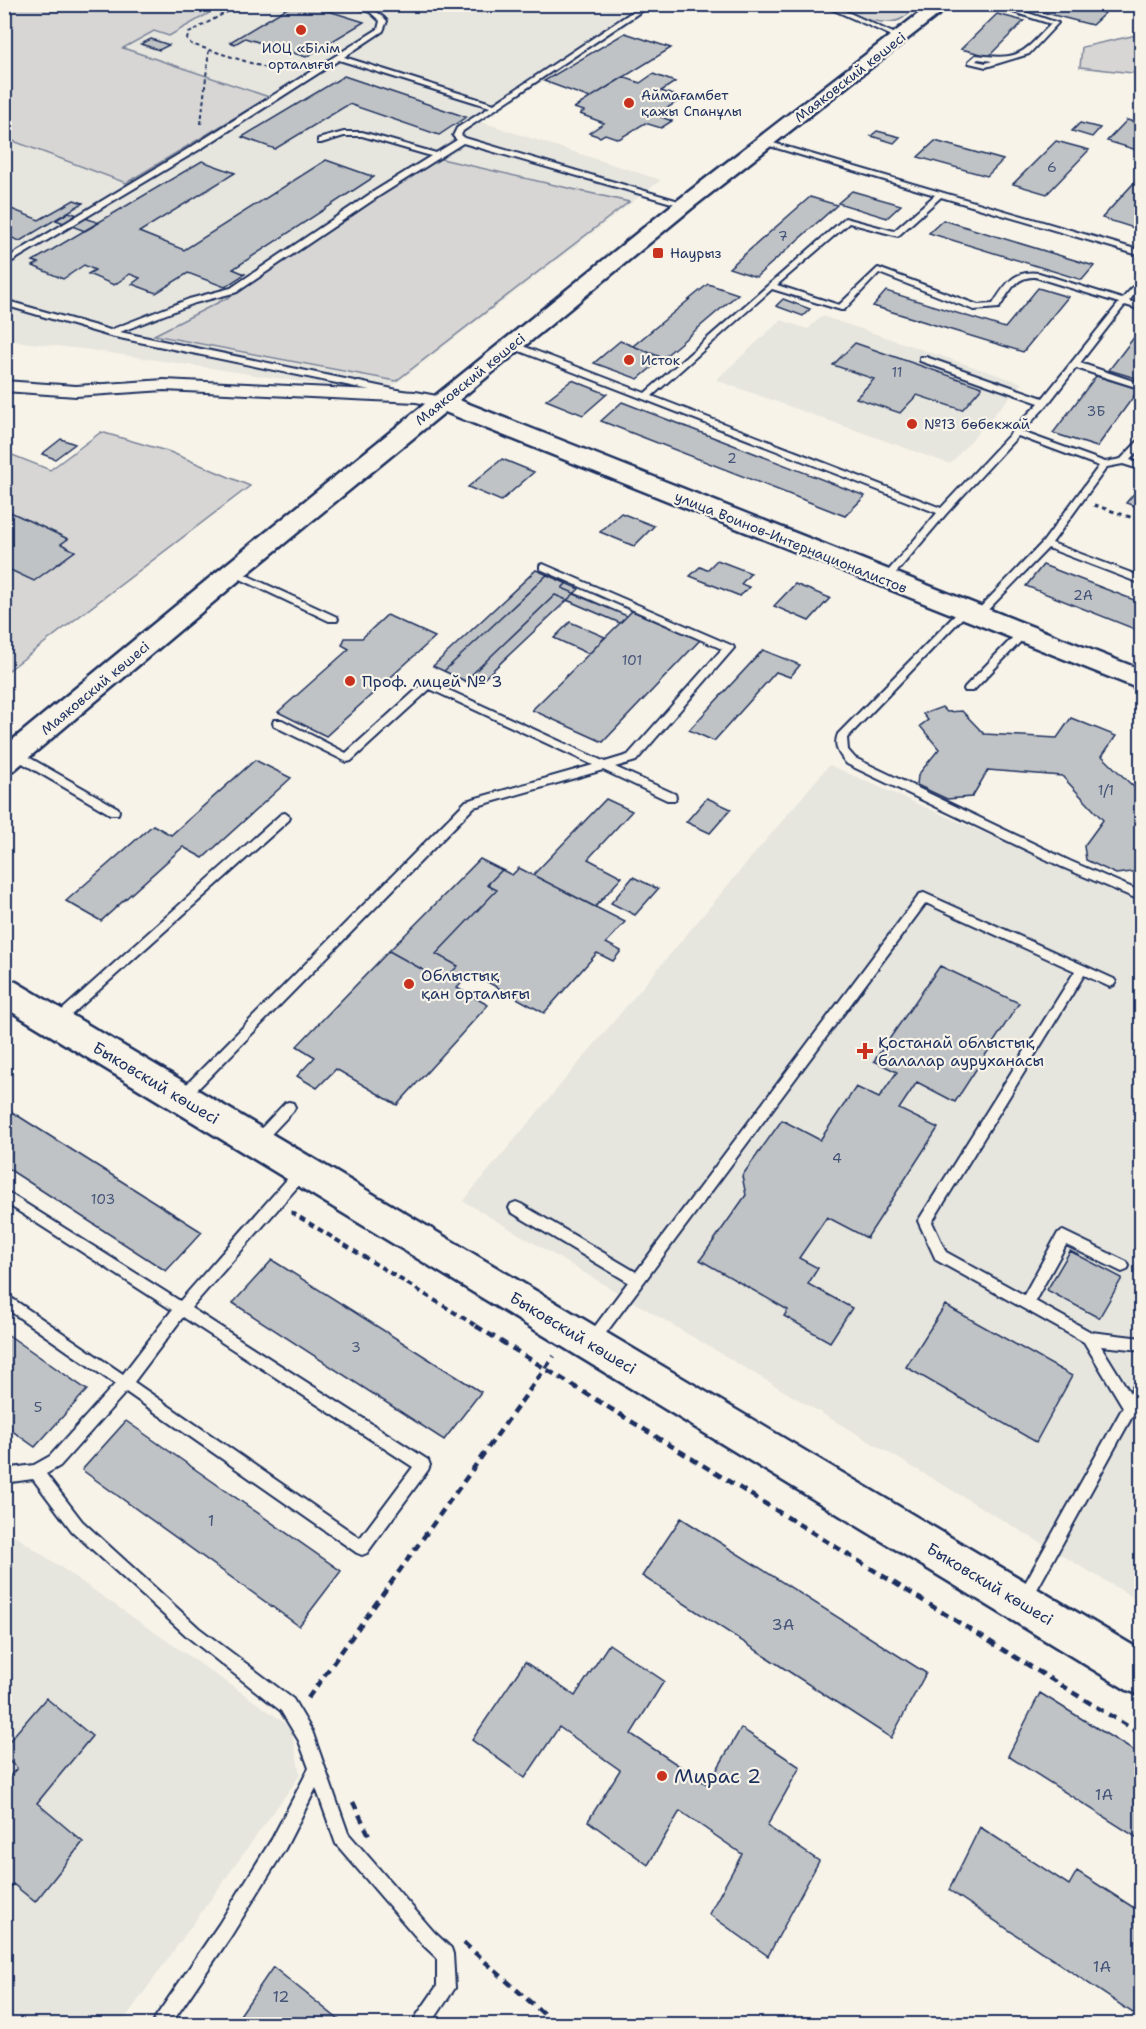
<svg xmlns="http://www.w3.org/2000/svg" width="1146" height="2029" font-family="'Shantell Sans',sans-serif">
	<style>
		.built { fill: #e6e5de }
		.green { fill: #d7d6d4; stroke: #798299; stroke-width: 1.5 }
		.building { fill: #c0c3c5; stroke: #1b2f5e; stroke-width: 1.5 }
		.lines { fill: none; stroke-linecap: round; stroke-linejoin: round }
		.lane-casing { stroke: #1b2f5e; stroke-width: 4 }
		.street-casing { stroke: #1b2f5e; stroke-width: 4 }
		.secondary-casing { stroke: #1b2f5e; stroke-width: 5 }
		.path-far3 { stroke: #1b2f5e; stroke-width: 2; stroke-dasharray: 4 3; stroke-linecap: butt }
		.path-far2 { stroke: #1b2f5e; stroke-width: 3; stroke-dasharray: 4.5 4; stroke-linecap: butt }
		.path-far1 { stroke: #1b2f5e; stroke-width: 4; stroke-dasharray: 6 4.5; stroke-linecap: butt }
		.path { stroke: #1b2f5e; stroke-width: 4.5; stroke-dasharray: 8 6; stroke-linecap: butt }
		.lane { fill: #f7f3e8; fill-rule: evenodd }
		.street { fill: #f7f3e8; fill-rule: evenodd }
		.secondary { fill: #f7f3e8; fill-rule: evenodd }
		.poi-dot { fill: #c8321e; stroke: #f7f3e8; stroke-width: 2 }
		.labels { text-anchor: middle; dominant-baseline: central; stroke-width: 4.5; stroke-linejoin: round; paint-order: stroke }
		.far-poi-label { font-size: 14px; fill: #1b2f5e; stroke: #f7f3e8; text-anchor: start }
		.far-street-label { font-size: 14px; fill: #1b2f5e; stroke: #f7f3e8 }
		.number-label { font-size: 14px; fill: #445478 }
		.poi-label { font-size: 16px; fill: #1b2f5e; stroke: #f7f3e8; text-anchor: start }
		.street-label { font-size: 16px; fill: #1b2f5e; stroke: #f7f3e8 }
		.near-number-label { font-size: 16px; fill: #445478 }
		.near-poi-label { font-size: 20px; fill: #1b2f5e; stroke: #f7f3e8; text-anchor: start }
	</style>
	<rect width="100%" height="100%" fill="#f7f3e8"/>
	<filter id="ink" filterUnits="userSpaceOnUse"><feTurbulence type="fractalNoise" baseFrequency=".0167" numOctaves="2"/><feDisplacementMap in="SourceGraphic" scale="12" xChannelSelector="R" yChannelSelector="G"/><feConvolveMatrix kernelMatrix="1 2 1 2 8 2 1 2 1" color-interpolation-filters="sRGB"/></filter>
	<g filter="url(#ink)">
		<!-- built -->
		<path class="built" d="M5,5H656L481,122L661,180L382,394L90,350L5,340Z
			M822,316L1022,383L950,464L716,380L781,320L808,329Z
			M829,765L1141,902V1602L463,1201Z
			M4,1528L291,1727L300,1775L121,2024H5Z"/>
		<!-- green -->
		<path class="green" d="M192,4L213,11L169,36L154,31L123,48L269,97L126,183L5,138V5Z
			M844,4L919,5C914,9 909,14 903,18C887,28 855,18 842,7Z
			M1141,34V74L1080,67L1082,47Z
			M437,158L629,202L396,381L154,335L237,293Z
			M101,432L170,452L250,486L5,673V452L50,470Z"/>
		<!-- building -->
		<path class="building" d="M294,4H306L364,22L306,57L245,38L235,44L230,42Z
			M1035,4H1073L1105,13L1092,25L1030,9Z
			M997,14L1024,21L989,56L961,49Z
			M625,33L671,48L590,98L544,81Z
			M151,39L169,45L159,50L141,44Z
			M653,74L675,82L661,91L683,98L656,115L672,121L661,128L645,123L619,139L605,134L600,137L589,133L604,123L580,114L584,111L574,108L623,77L640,83Z
			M344,76L466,117L439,135L349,104L275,149L242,137Z
			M1127,120L1142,124L1140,151L1107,141Z
			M1080,123L1100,128L1092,137L1072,131Z
			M877,131L900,137L894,143L871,136Z
			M935,141L1003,160L987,176L918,157Z
			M1056,141L1089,150L1047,194L1013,184Z
			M326,160L374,177L233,269L245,274L225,287L188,273L156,293L132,284L140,278L130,274L114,285L88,274L95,270L84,265L63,279L33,266L39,263L33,261L202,161L235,173L139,232L184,250Z
			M1142,174V223L1137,229L1102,218Z
			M852,191L901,205L887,218L838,203Z
			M810,197L837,205L756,277L729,268Z
			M74,200L83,203L20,241L4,235V206L39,220Z
			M69,212L99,223L85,231L56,220Z
			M943,220L1094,266L1082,280L929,233Z
			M708,284L738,294L663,358L633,346Z
			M1038,288L1068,297L1023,352L873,306L886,291L1005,328Z
			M783,299L810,309L803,316L776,306Z
			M1142,327V380L1109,370Z
			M620,341L633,346L663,358L638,379L594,363Z
			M855,343L982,387L962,410L917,395L900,413L856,398L874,379L833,365Z
			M1096,376L1139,389L1097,447L1053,433Z
			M572,380L607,394L583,415L546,400Z
			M622,402L865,496L845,516L601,421Z
			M61,439L75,444L55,459L42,454Z
			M502,459L534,472L501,501L468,487Z
			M1142,484V509L1126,503Z
			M4,509L68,539L61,544L75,551L34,581L4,567V547L9,544L4,542Z
			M621,513L654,526L634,546L600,532Z
			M717,560L751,573L741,584L749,587L740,596L690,576L700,567L707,570Z
			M1043,565L1142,603V632L1026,586Z
			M536,570L567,583L562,588L627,616L632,611L700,640L603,742L532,710L620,623L555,595L465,681L433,666Z
			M547,575L579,589L476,686L444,671Z
			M795,584L830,598L809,621L774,606Z
			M574,594L627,616L620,623L567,600Z
			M387,615L435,637L326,736L278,712L349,649L342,645L345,638H362Z
			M570,622L605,637L589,654L554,638Z
			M763,650L800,665L790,677L776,672L714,741L689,730Z
			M942,707L947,712L962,711L984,734L1057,738L1071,718L1116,736L1102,756L1142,795V867L1139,871L1116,874L1086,860L1084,846L1103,820L1062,776L988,770L972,797L947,799L917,785L918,775L939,749L920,726L928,720L923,714Z
			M255,760L291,778L203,858L183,847L101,921L66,901L153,825L171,835Z
			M707,798L731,809L710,833L686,822Z
			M606,799L632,811L588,859L622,877L595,907L533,875Z
			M480,859L502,870L487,885L497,890L436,954L458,966L443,981L389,951Z
			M519,868L625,922L606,943L621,951L613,961L597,953L544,1013L471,973L457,988L488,1005L397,1105L336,1069L317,1088L297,1076L315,1057L297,1046L389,951L443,981L458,966L436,954L497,890L487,885L502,870L512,875Z
			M633,877L658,889L635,915L611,903Z
			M940,966L1019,1003L955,1102L917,1082L899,1109L938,1128L867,1238L827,1217L799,1258L818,1268L808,1284L852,1308L830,1342L784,1316L788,1310L700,1260L746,1195L742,1176L782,1120L820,1140L856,1087L879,1098L897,1072L874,1061Z
			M4,1107L202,1232L166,1271L4,1166Z
			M1070,1251L1122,1278L1099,1318L1047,1290Z
			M272,1260L481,1392L444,1440L233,1303Z
			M945,1305L1072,1376L1036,1442L906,1367Z
			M4,1332L87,1390L35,1447L4,1425Z
			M126,1421L341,1571L299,1626L82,1470Z
			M681,1518L926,1673L891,1738L642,1576Z
			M609,1644L664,1681L631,1734L708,1785L741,1728L800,1767L767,1826L819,1861L768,1956L709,1914L742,1854L680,1811L648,1865L588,1821L620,1770L559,1727L525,1778L472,1740L525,1662L575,1696Z
			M1040,1693L1142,1756V1841L1008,1756Z
			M46,1698L92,1736L37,1803L83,1842L35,1902L13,1884L4,1895V1783L17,1768L4,1757V1747Z
			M980,1827L1069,1885L1077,1871L1142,1913V2019L949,1890Z
			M273,1967L344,2024H234Z"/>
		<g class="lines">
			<!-- lane casing -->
			<g class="lane-casing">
				<path id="lane" d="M347,4C364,4 376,9 387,21L383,31L344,57L494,104L644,4H652L463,131L461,135L465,138L689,204L682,206L463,143L379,196L237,292L195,303L120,332L407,392V396L404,397L110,336L4,305V300L110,330L189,299L231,288L373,192L431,156L362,136H344L321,143H318V139L344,132H362L436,153L457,140L453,136L457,128L490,107L339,60L202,148L4,266V260L196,144L378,29L380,21L370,12Z
					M820,4H830L904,38L899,39Z
					M1017,4H1024L1019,10L1058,23L1029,54L986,67L969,63V61L976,55C1020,60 1021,55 1051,24L1013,12L1012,11ZM978,59L992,61L986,63L976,61Z
					M763,140L1142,251V256L941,197L898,236L849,223L777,285L839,305L878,268L978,305L993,304C1005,285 1014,269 1039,273L1122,299L1142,277V285L1129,301L1142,305V310L1125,305L1080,363L1142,384V389L1076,368L1048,404L1022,432L1105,462L1121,459L1142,437V446L1130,460L1142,464V470L1123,464L1107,467L1052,543L1142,577V584L1048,548L981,617H975L973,615L1043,542L1099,466L1018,436L946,514L889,581L886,582L881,579L883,577L937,513L509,347V343H515L645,393L845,218L894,231L935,195L763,144ZM879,273L974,310L999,308C1009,293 1015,276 1035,277L1119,303L1043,398L926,357H920V361L1039,403L1012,430L1011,433L941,508L652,396L772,289L841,310H844Z
					M543,564L733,646L734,648L636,761L615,767L675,794L676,797L675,800H667L603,770L474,807L185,1102H177L175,1098L177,1094L466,801L593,765L430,689L351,761L347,762L274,726L273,723L274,720H282L346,753L425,682L429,681L605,762L628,755L722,649L540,569V565Z
					M233,569L337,617L338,619L337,621H329L230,574V570Z
					M965,607L968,608V612L847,738L848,750L855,758L1070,861L1142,892V901L1062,867L847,764C839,755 833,746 838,734L962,608Z
					M1023,630L1027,631V635L973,691H965L964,689L965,687L1019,631Z
					M16,750L118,808L119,811L118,814H110L12,757L11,754L12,751Z
					M285,813L290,817L289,820L60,1025H52L50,1022L52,1019L281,814Z
					M924,893L1114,979L1116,982L1114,985L1110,987L1084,975L932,1222L946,1252L1024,1295L1058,1233L1063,1231L1127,1262L1129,1266L1127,1270L1122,1272L1066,1245L1035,1301L1091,1332L1142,1338V1350L1101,1346L1130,1393L1137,1380L1142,1379V1399L1139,1404L1142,1405V1418L1133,1415L1029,1604L1024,1606L1019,1604L1016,1599L1019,1594L1123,1407L1084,1342L936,1260L918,1221L1075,971L926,903L597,1345L592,1347L587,1345L585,1341L587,1337L628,1282L511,1212L509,1208L511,1204L516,1202L521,1204L636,1272L920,894Z
					M289,1102L293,1103L295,1107L293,1111L260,1146L256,1147L252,1146L250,1142L252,1138L285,1103Z
					M302,1167L307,1168L308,1172L307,1176L191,1308L428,1460L430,1465L428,1470L367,1553L362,1555L357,1553L126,1392L60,1466L46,1474L82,1521L199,1628L293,1699L312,1731L348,1833L434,1932L451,1948L453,1954L455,1988L431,2024H413L415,2018L437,1986V1958L422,1944L336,1844L316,1788L285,1849L231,1936L171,2024H153L155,2018L219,1924L273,1837L309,1768L299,1741L281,1711L189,1638L72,1531L33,1479L4,1483V1469L34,1465L50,1456L115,1384L4,1307V1293L123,1374L172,1310L4,1202V1190L180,1301L297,1168ZM183,1317L413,1467L360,1538L134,1382Z"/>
			</g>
			<!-- street casing -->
			<g class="street-casing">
				<path id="street" d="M164,380L416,392L447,398L450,402L447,406L441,407L416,402L164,390L76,396L4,391V381L76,386Z"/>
			</g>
			<!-- secondary casing -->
			<g class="secondary-casing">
				<path id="secondary" d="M931,4H952L692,208L459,400L1142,670V690L445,412L242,578L14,770L4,773V747L224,566L678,200Z
					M4,978L16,982L1142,1651V1696L1127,1690L4,1007Z"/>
			</g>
			<!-- path-far3 -->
			<path class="path-far3" d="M224,4L234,8
				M241,4L189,33L187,39L191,44L282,73
				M201,124L209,49"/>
			<!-- path-far2 -->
			<path class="path-far2" d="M1094,505L1142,521"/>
			<!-- path-far1 -->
			<path class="path-far1" d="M291,1212L478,1327"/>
			<!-- path -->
			<path class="path" d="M476,1326L1142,1735
				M308,1698L554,1356
				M353,1802L369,1835
				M464,1943L555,2024"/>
			<!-- lane -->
			<use href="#lane" class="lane"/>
			<!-- street -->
			<use href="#street" class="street"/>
			<!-- secondary -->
			<use href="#secondary" class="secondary"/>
		</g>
	</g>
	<!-- markers -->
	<g class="poi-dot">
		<circle cx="301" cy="30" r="6"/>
		<circle cx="629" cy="103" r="6"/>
		<rect x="652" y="247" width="12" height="12" rx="3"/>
		<circle cx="629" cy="360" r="6"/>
		<circle cx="912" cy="424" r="6"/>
		<circle cx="350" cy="681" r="6"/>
		<circle cx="409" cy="984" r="6"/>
		<path d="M862 1042h6v6h6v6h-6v6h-6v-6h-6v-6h6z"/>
		<circle cx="662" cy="1776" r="6"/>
	</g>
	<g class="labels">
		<!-- far-poi labels -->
		<g class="far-poi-label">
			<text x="301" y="48" text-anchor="middle">ИОЦ «Білім<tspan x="301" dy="16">орталығы</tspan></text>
			<text x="641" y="95">Аймағамбет<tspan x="641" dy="16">қажы Спанұлы</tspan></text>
			<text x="670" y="253">Наурыз</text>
			<text x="641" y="360">Исток</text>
			<text x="924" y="424">№13 бөбекжай</text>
		</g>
		<!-- far-street labels -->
		<g class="far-street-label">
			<text transform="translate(850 77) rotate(-38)">Маяковский көшесі</text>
			<text transform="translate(470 379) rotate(-39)">Маяковский көшесі</text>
			<text transform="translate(791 542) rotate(22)">улица Воинов-Интернационалистов</text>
			<text transform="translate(95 688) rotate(-40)">Маяковский көшесі</text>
		</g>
		<!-- number labels -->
		<g class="number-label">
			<text x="1052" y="167">6</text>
			<text x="783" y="236">7</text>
			<text x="897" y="372">11</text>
			<text x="1096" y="411">3Б</text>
			<text x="732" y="458">2</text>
			<text x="1083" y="595">2А</text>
			<text x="632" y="660">101</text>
			<text x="1106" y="790">1/1</text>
			<text x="837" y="1158">4</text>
			<text x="103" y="1199">103</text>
			<text x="356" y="1347">3</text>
			<text x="38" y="1407">5</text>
		</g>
		<!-- poi labels -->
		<g class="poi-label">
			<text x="362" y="681">Проф. лицей № 3</text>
			<text x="421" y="975">Облыстық<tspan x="421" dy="18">қан орталығы</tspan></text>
			<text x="878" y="1042">Қостанай облыстық<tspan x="878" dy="18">балалар ауруханасы</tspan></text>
		</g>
		<!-- street labels -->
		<g class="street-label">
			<text transform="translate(156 1083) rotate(31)">Быковский көшесі</text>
			<text transform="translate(573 1333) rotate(31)">Быковский көшесі</text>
			<text transform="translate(990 1584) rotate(31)">Быковский көшесі</text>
		</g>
		<!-- near-number labels -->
		<g class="near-number-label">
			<text x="211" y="1520">1</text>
			<text x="783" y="1624">3А</text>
			<text x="1104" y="1794">1А</text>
			<text x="1102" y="1966">1А</text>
			<text x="281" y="1996">12</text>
		</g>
		<!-- near-poi labels -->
		<g class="near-poi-label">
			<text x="674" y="1776">Мирас 2</text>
		</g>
	</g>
	<!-- margin -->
	<rect width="1146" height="2029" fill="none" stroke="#f7f3e8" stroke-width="24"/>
	<rect x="12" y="12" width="1122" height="2005" fill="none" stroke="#1b2f5e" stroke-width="2" filter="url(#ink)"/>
</svg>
